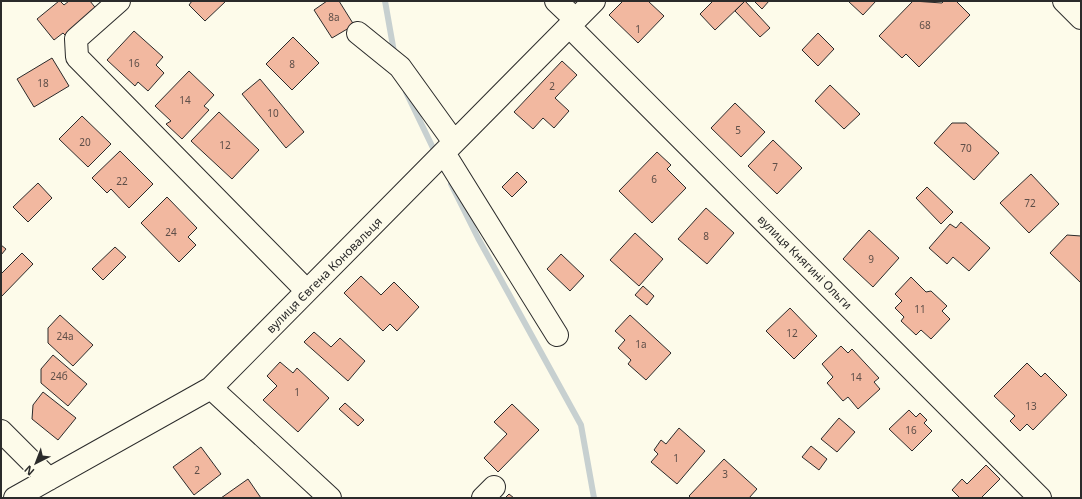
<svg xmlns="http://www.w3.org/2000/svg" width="1082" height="499" font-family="'Noto Sans',sans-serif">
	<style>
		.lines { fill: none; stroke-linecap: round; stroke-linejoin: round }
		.stream { stroke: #c7d0d0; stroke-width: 6 }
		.building { fill: #f2b8a0; stroke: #2b2b2b }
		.minor-casing { stroke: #2b2b2b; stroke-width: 24 }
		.minor { stroke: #fdfbea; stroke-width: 22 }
		.labels { text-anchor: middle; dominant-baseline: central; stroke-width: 3; stroke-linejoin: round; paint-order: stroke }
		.number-label { font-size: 10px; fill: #5d4e48 }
		.street-label { font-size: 12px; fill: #2b2b2b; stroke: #fdfbea }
	</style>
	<rect width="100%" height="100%" fill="#fdfbea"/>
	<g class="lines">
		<!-- stream -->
		<path class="stream" d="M385,1L394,52
			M406,92L433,148
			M451,184L478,238L581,425L594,498"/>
	</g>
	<!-- building -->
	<path class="building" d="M59,1H60L64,5L69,1H90L98,11L67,37L63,33L54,40L37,19Z
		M192,1H226L205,21L189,5Z
		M327,1H339L354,25L332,38L314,10Z
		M623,1H648L664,16L638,43L609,15Z
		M713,1H745L715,30L700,14Z
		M745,1L770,28L760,37L735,11Z
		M754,1H769L762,9Z
		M848,1H876L863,15Z
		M913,1L942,3L944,1H956L970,15L919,67L906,54L902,58L879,36Z
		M134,31L163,57L156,65L164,73L148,91L138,82L135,86L107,60Z
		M818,33L834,49L818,66L802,50Z
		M293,37L319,63L292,90L266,64Z
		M52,58L69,86L34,107L17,79Z
		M562,61L577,75L555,98L569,111L554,128L543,118L533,129L514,112Z
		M189,71L214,95L204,106L209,110L182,139L166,124L171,121L155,106Z
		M260,79L304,132L286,148L242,94Z
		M830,85L860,114L844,129L815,101Z
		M735,103L765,132L741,157L711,128Z
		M219,112L259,150L232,179L191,141Z
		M82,116L111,144L88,167L59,139Z
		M952,123H966L999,153L974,180L934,143Z
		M773,140L802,168L777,194L748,166Z
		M120,151L153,184L129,208L111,189L107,193L92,178Z
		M657,152L671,165L667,169L686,188L652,223L619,191Z
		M517,172L527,182L512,197L502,187Z
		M1031,174L1059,204L1029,233L1000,203Z
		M38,183L52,198L28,222L13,207Z
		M927,187L953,212L941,224L916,198Z
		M167,197L197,228L188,237L196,245L179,262L141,223Z
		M706,208L734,233L707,264L678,239Z
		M961,222L990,248L969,271L953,257L947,264L929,248L950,224L956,228Z
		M869,230L899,258L873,287L843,259Z
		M635,233L663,259L639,286L610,260Z
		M1067,235L1081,236V283L1050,253Z
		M1,245L6,249L1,255Z
		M115,247L126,257L103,280L92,269Z
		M22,253L33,264L1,297V274Z
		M561,254L584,276L570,291L547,269Z
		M361,276L381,295L394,282L419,307L397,331L390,324L383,331L344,293Z
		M911,277L926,292L931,291L947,306L942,311L950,319L931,339L921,330L916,335L901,321L904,317L895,308L902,301L895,294Z
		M643,286L654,296L647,305L635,295Z
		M790,308L817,336L794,359L766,331Z
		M60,315L93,345L73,366L48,343V328Z
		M630,315L671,353L646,380L628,364L631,360L618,348L625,340L615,331Z
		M314,332L331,347L340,338L365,361L348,381L304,342Z
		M841,346L848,353L852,349L879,378L874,382L880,389L858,409L848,397L843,401L827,383L833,377L822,364Z
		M53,355L87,384L68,406L41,383V369Z
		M280,362L293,373L297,368L329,398L298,432L263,400L277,386L267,376Z
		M1027,363L1041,377L1045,373L1067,395L1033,430L1027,424L1020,431L1010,421L1015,416L994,396Z
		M43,392L76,418L58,440L32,419L33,405Z
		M345,403L364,420L358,426L339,409Z
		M512,404L539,430L498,472L484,458L507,434L494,422Z
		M909,410L916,417L920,413L927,420L924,423L932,431L912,451L889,429Z
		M839,418L855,432L837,452L821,439Z
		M679,428L705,451L677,484L651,462L658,454L654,450L661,440L666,444Z
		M811,446L827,459L819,470L802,457Z
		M201,447L221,474L194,495L173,467Z
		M724,459L757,489L749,498H691L689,496Z
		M986,465L1000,479L981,498H960L952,490L962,479L967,484Z
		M248,479L261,498H221Z
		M509,494L514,498H505Z"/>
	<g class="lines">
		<!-- minor casing -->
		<g class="minor-casing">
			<path id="minor" d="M119,1L76,39L77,57L307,291
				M556,1L575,19
				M1064,1L1081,18
				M569,26L1040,498
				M358,33L400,67L454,142
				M444,153L557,335
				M211,388L330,498
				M1,431L49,479
				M15,498L211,388L594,1
				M483,498L494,487"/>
		</g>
		<!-- minor -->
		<use href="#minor" class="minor"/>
	</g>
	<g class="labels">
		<!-- number labels -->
		<g class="number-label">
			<text x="334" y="17">8а</text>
			<text x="925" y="25">68</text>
			<text x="638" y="29">1</text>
			<text x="134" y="63">16</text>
			<text x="292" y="64">8</text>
			<text x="43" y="83">18</text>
			<text x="552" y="86">2</text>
			<text x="185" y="100">14</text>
			<text x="273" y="113">10</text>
			<text x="738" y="130">5</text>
			<text x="85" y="142">20</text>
			<text x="225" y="145">12</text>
			<text x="966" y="148">70</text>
			<text x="775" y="167">7</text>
			<text x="654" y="179">6</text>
			<text x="122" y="181">22</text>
			<text x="1030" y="203">72</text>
			<text x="171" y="232">24</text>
			<text x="706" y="236">8</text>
			<text x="871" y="259">9</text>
			<text x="920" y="309">11</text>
			<text x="792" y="333">12</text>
			<text x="65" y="336">24а</text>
			<text x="641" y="344">1а</text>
			<text x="59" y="376">24б</text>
			<text x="856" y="377">14</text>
			<text x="297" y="392">1</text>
			<text x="1031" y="406">13</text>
			<text x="911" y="430">16</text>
			<text x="676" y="458">1</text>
			<text x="197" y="470">2</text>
			<text x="725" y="474">3</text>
		</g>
		<!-- street labels -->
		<g class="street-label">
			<text transform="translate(805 262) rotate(45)">вулиця Княгині Ольги</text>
			<text transform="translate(324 275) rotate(-45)">вулиця Євгена Коновальця</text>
		</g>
	</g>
	<!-- border -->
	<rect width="1082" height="499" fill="none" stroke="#2b2b2b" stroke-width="4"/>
	<!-- north arrow -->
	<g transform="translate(36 463) rotate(222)" stroke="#fdfbea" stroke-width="3" paint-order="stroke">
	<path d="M0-3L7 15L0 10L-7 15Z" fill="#2b2b2b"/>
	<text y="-6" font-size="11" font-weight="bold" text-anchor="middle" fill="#2b2b2b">N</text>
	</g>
</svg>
